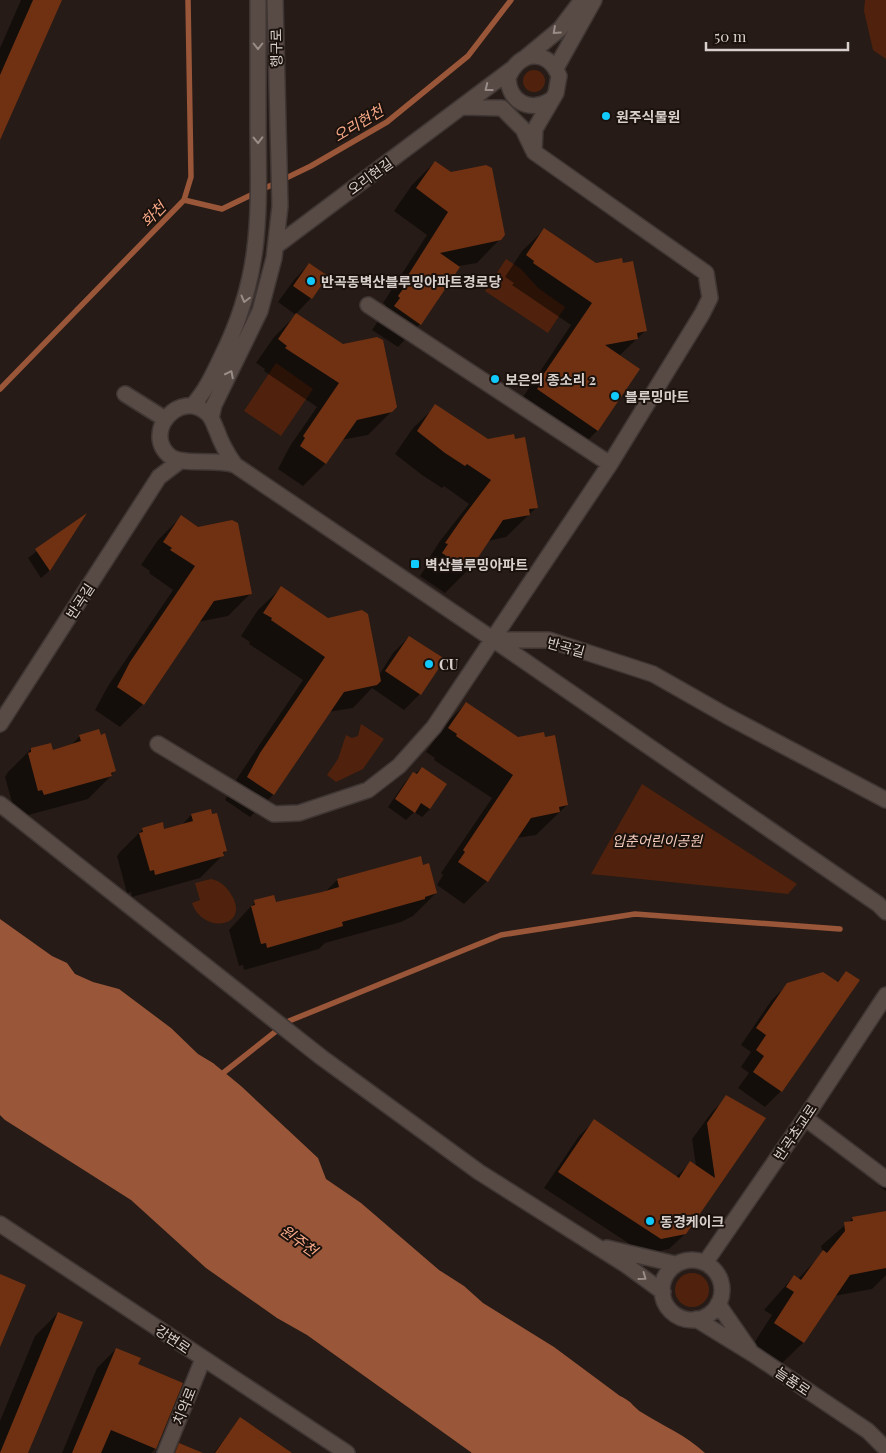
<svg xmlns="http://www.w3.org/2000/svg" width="886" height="1453" font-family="'Playfair Display','Noto Sans KR',serif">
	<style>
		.green { fill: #50220d }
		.water { fill: #9a5639 }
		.shadow { fill: #0007 }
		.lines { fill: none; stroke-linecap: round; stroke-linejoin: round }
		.stream { stroke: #9a5639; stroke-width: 5.5 }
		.building { fill: #703112 }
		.minor-casing { stroke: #3f3633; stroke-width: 18 }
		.minor { stroke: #584a45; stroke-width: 15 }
		.oneway { stroke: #988d88 }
		.poi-dot { fill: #11cafb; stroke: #1c120d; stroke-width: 2 }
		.labels { text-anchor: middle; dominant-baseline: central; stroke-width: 4; stroke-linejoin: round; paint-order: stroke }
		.street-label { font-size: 14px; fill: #d8d0cc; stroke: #1c120d }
		.poi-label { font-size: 14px; font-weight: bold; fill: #d8d0cc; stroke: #1c120d; text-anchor: start }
		.park-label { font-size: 14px; font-style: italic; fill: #f5ccbb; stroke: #1c120d }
		.water-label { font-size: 15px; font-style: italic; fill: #f9aa89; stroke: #1c120d }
	</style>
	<rect width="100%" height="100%" fill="#261b16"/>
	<!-- green -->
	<path class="green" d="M865,0H886V59L873,50L864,11Z
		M523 81a11 11 0 1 1 22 0a11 11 0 1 1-22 0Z
		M506,259L521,269L538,288L565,307L548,333L485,291Z
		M276,363L313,389L281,436L244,411Z
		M361,724L384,739L363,769L336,782L327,775L338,759L346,735L352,738L358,736Z
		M642,784L797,884L788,894L591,874Z
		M211,879C221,881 227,887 232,896C250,927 203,935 192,903L200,900L195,883Z
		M675 1290a17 17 0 1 1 34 0a17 17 0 1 1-34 0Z"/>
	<!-- water -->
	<path class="water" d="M0,919L52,956L67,963L75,974L93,982L119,989L171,1028L198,1054L213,1063L241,1086L318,1158L326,1179L361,1203L439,1270L464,1286L483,1303L554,1347L620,1396C633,1402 632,1406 641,1412C663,1426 686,1435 705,1453H472L307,1335L277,1318L206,1268L131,1200L5,1120L0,1115Z"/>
	<!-- shadow -->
	<path class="shadow" d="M21,0H60L0,136V48Z
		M435,162L500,239L477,263L459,266L420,324L398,347L372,330L378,321L376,320L386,305L383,303L427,235L394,211L412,185Z
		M544,230L645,331L619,356L639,369L597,431L576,452L516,412L523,401L521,400L571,325L512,285L514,283L505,277L522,251Z
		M309,264L327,276L311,298L296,314L391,412L368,435L341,440L325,464L303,486L278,469L290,446L317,407L264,371L265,369L256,363L274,337L296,315L278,302L294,280Z
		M436,406L537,507L506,537L488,541L468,570L445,593L420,576L426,567L424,566L440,541L469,504L444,486L442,488L422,475L395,454L413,428Z
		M82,517L49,571L41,578L28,558Z
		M181,517L251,593L228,616L198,622L143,704L120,727L95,710L108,686L173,590L149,573L150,571L141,565L158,540Z
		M281,588L379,675L393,653L409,637L420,694L404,710L372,688L353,708L328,712L273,795L250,817L225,800L238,777L303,680L249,644L250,642L241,636L258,610Z
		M466,703L518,738L567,805L536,835L516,838L487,881L464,904L437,885L443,875L441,873L492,798L434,760L435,758L426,752L444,726Z
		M80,736L114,771L111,776L88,799L21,817L15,813L5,777L8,772L31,749L52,751L70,746Z
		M422,768L430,809L422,817L414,812L406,820L388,807L406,781Z
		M191,815L226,850L223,855L200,878L132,897L131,892L127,893L117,856L120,852L143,829L164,830L181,826Z
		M422,867L436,893L413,916L401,922L325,943L319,949L244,970L243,965L239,966L229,930L255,902L275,903L325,892L337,880Z
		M846,972L781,1091L765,1107L738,1088L749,1073L741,1067L751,1052L741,1045L771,1001L788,984L836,983Z
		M727,1097L764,1119L685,1234L669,1249L645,1254L544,1188L579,1136L594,1121L676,1177L691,1162L696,1166L692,1139L712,1112Z
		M886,1175V1191L879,1186Z
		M853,1218L886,1219V1275L872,1289L834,1296L803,1343L780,1365L752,1346L772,1315L764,1310L794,1276L798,1279L823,1253L821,1246Z
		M58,1313L27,1453H0V1421L35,1336Z
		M116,1349L137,1365L155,1449L151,1453H62L97,1368Z
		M240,1418L274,1453H214Z"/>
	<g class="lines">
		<!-- stream -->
		<path class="stream" d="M184,200L222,209L311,166L387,122L468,56L511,0
			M0,389L184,200L191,177L188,0
			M218,1077L289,1021L501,935L635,914L840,929"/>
	</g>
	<!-- building -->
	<path class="building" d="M33,0H62L0,140V75Z
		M435,161L451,172L486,165L492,168L505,235L501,240L440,253L460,267L421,325L394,306L400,298L398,296L408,282L405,280L448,212L416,188Z
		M544,228L596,263L622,258L623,263L633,261L647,331L637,333L638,339L605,345L640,369L598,431L537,389L544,379L541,378L592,303L533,263L534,261L526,255Z
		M309,263L328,276L312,299L293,286Z
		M296,313L343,344L377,337L383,340L397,407L392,412L357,420L326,464L300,446L305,438L303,436L339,383L285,348L287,346L278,339Z
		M435,404L488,439L514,434L515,439L525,437L538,508L529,509L530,515L503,520L469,571L442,553L448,544L445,543L463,517L491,480L467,464L465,466L445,453L417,431Z
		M87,513L50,571L35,549Z
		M181,515L198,527L232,520L238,523L252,594L214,601L144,705L117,687L130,662L195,566L170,550L172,548L163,542Z
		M281,586L328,618L362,610L368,614L381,681L377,685L344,692L274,795L247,777L260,753L325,657L271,620L272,618L263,613Z
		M409,636L445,659L421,695L385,671Z
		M466,702L518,737L544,732L545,737L555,735L568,805L559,807L560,812L531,818L488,882L458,862L465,852L463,850L513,775L456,736L457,734L448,728Z
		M99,729L101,735L105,733L116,771L111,773L112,776L44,795L42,790L38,791L28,753L31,752V748L51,743L53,750L81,741L79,735Z
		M422,767L447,784L430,809L421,803L415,813L395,799L413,772L417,774Z
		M211,809L212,814L217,813L227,851L223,852L224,856L155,875L154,870L150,871L139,833L143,832L142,828L163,822L164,829L193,821L191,814Z
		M421,856L423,865L429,863L437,893L425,897V899L342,922L343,926L267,948L266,943L261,944L251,906L255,905L254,900L274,895L276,902L322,892L339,887L337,879Z
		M846,971L860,980L782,1092L753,1072L764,1056L756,1050L766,1035L756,1028L787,983L823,972L838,982Z
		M726,1095L766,1118L686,1234L661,1239L558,1172L594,1119L679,1178L690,1161L715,1178L707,1123Z
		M886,1211V1268L850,1275L804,1343L774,1323L794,1292L786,1287L794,1275L801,1280L823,1250L827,1253L845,1231L844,1222L853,1221L852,1217Z
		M0,1274L26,1285L0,1347Z
		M58,1312L83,1322L28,1453H0Z
		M116,1348L141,1358L138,1364L183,1383L156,1449L111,1430L101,1453H72Z
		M240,1417L292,1453H215Z
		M179,1443L203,1453H175Z"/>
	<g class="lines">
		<!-- minor casing -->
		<g class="minor-casing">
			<path id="minor" d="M525,58L560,29L582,0
				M556,68L594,0
				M464,107L502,108L523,129L533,150
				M534,152L535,129L556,93L559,76C548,48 519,50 508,78C509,102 530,113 551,100
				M276,246L512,69
				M368,305L610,464
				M125,394L165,419
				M192,406C205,392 213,375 221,358C262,277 259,216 258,129C258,86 258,43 258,0
				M211,418L214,405L260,311L274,258L280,206L275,0
				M235,465C228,455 221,443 217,431C214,425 213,419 208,414C181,387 140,433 171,457C184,466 216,458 235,465L494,640L878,904L886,912
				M494,640H549L653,674L727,716L886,800
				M0,724L159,477L180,461
				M158,744L274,814L299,813L368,790L399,766L434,727L610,464L702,314L710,298L706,273L534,152
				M0,804L321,1057L479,1172L626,1265L663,1292
				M805,1118L886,1179
				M0,1224L347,1453
				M607,1248L675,1264
				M662 1290a30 30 0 1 1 60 0a30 30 0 1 1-60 0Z
				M705,1263L805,1118L886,995
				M718,1304L749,1349
				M696,1319L753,1354L868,1431L886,1449
				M165,1453L203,1359"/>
		</g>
		<!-- minor -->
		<use href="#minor" class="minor"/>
	</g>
	<!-- one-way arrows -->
	<defs><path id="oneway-chevron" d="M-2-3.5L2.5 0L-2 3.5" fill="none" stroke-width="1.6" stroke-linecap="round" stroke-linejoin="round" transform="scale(1.25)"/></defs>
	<g class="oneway">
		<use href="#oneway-chevron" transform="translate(556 31) rotate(138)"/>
		<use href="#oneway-chevron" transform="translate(258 46) rotate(90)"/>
		<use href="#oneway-chevron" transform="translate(488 88) rotate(142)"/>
		<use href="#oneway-chevron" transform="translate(258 140) rotate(89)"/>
		<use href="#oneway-chevron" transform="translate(245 299) rotate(105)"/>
		<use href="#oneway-chevron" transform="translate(230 374) rotate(-63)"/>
		<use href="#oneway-chevron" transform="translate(643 1277) rotate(36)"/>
	</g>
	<!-- markers -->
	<g class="poi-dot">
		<circle cx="606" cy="116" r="5"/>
		<circle cx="311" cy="281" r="5"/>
		<circle cx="495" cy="379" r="5"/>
		<circle cx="615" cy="396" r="5"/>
		<rect x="410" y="559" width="10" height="10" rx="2.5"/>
		<circle cx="429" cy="664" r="5"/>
		<circle cx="650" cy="1221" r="5"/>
	</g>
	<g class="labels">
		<!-- street labels -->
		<g class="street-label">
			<text transform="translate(276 48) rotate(-91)">행구로</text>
			<text transform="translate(370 176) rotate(-36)">오리현길</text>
			<text transform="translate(80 601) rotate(-57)">반곡길</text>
			<text transform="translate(566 647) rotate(15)">반곡길</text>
			<text transform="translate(795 1132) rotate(-56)">반곡초교로</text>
			<text transform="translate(173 1339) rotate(34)">강변로</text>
			<text transform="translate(793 1381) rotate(34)">늘품로</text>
			<text transform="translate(184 1406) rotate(-68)">치악로</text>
		</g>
		<!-- poi labels -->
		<g class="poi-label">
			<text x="616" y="116">원주식물원</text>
			<text x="321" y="281">반곡동벽산블루밍아파트경로당</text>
			<text x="505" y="379">보은의 종소리 2</text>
			<text x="625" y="396">블루밍마트</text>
			<text x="425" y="564">벽산블루밍아파트</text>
			<text x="439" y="664">CU</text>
			<text x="660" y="1221">동경케이크</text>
		</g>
		<!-- park labels -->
		<g class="park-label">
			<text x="657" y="840">입춘어린이공원</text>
		</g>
		<!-- water labels -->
		<g class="water-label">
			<text transform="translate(358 123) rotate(-31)">오리현천</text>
			<text transform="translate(153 214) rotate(-46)">화천</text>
			<text transform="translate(299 1240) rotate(36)">원주천</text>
		</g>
	</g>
	<!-- scale -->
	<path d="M706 42v8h142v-8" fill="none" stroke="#d8d0cc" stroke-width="2.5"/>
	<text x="714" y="42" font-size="15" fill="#d8d0cc" stroke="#1c120d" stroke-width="4" paint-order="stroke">50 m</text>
</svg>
